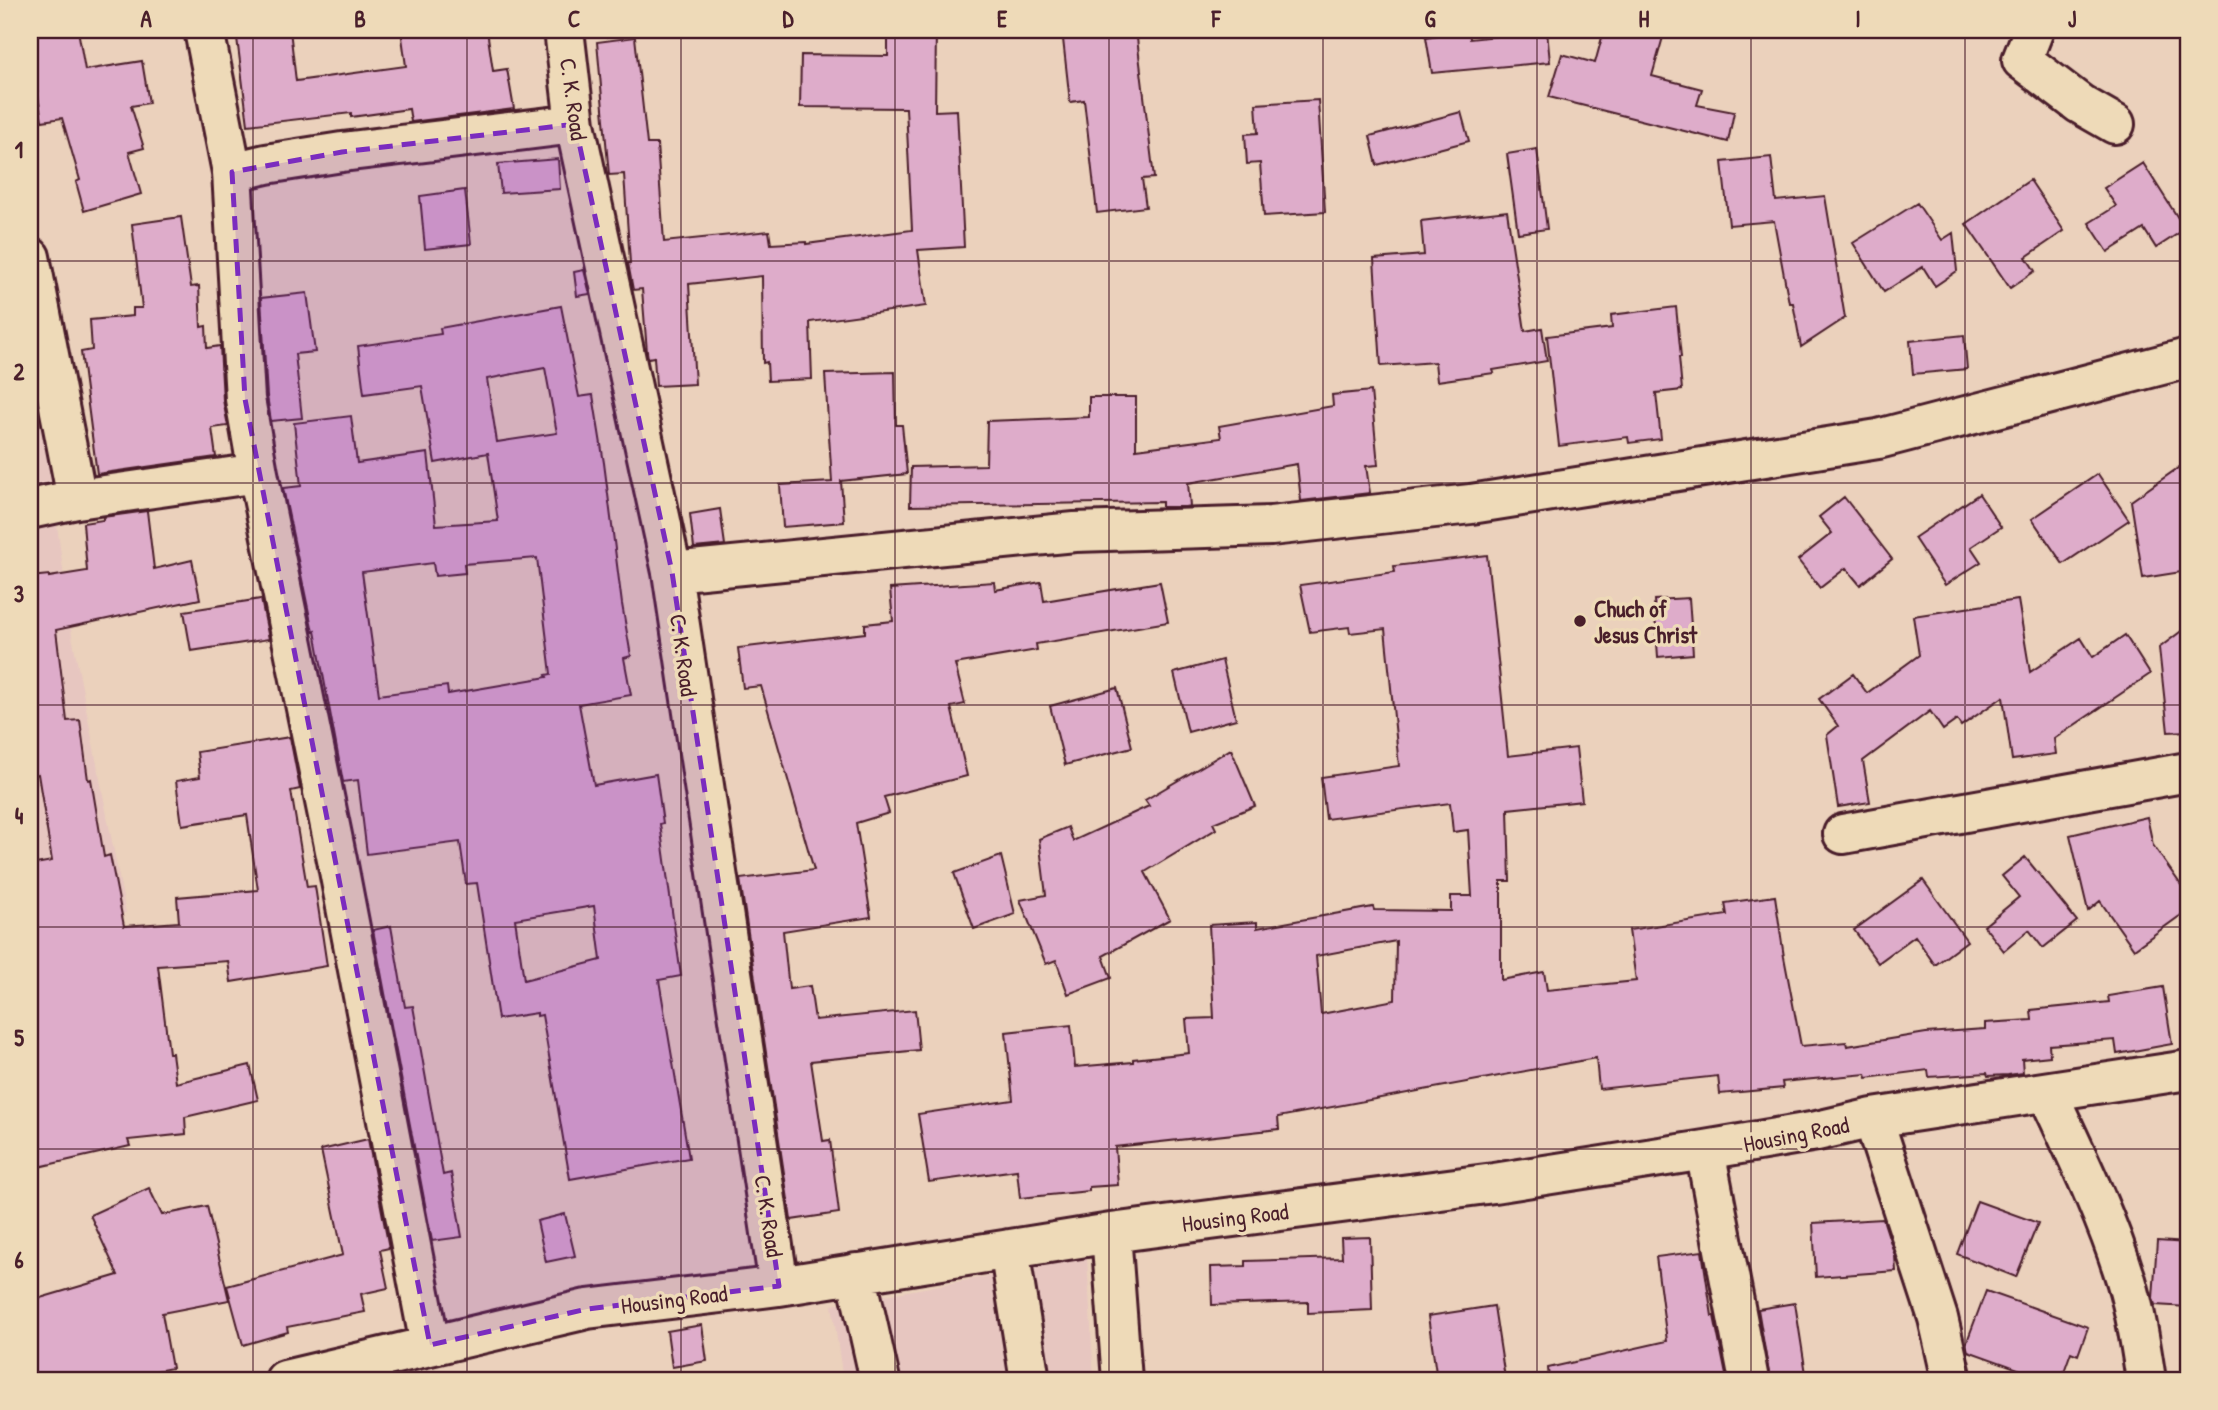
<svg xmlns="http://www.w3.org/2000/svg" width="2218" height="1410" font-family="'Patrick Hand',sans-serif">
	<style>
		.built { fill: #e7c6c0 }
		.building { fill: #deacca; stroke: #4a1f2b; stroke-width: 2; fill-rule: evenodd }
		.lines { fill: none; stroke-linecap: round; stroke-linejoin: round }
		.minor-casing { stroke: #4a1f2b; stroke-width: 44 }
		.minor { stroke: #eedab8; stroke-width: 38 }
		.marked { fill: #7b2cbf; fill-opacity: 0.2; stroke: #7b2cbf; stroke-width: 5; stroke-dasharray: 14 9; stroke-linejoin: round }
		.grid { fill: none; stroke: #4a1f2b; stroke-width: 2; stroke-opacity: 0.55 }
		.poi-dot { fill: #4a1f2b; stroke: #eedab8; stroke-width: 2.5 }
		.labels { text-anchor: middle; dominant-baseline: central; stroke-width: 7; stroke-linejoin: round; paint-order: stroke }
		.street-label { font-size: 23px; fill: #4a1f2b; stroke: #eedab8 }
		.poi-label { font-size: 23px; font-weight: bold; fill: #4a1f2b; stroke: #eedab8; text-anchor: start }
		.neatline { fill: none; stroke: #4a1f2b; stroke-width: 2.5 }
		.grid-label { font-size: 23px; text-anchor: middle; font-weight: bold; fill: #4a1f2b }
	</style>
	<rect width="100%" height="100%" fill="#ebd1bc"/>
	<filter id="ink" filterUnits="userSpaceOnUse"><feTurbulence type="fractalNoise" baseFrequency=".0143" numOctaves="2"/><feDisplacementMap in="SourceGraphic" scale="14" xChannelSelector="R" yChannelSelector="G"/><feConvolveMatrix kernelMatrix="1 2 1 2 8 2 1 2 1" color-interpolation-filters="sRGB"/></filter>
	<g filter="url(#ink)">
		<!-- built -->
		<path class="built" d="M30,326L72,636L126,913L30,924Z
			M1087,1258L1094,1380H843L832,1305Z"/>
		<!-- building -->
		<path class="building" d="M30,30H78L85,70L142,61L149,103L131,106L144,148L129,152L141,194L84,211L76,182L80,180L62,118L42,121L30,46Z
			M236,30H290L296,81L406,66L401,30H487L493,71L507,69L514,109L411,122L409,109L351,117V113L248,125Z
			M888,30H936L935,111L957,110L964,247L918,250L926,306L810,322L812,379L768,381L767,362L763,363L762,276L689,284L695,384L656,386L654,357L648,358L647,352L642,289L633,290L628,263H630L624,174L609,175L597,42L635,37L647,144H657L664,242L769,231L771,244L806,242V244L912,230L906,108L800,107L801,55L888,56Z
			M1062,30H1136L1154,178L1142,179L1146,207L1097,213L1084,100L1070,102Z
			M1469,30L1470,39L1547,31L1550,62L1432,73L1426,37Z
			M1604,30H1665L1652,76L1702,89L1697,105L1734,112L1728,142L1549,97L1562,54L1595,63Z
			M1318,100L1325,212L1264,216L1260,163L1247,164L1245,134L1258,133L1256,104Z
			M1461,112L1469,141L1377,165L1370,136Z
			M1537,149L1547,229L1518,233L1507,154Z
			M1771,157L1776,201L1825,196L1845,318L1801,347L1793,303H1789L1774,221L1729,225L1722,162Z
			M558,159L560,189L501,193L498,164Z
			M2143,163L2185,229L2156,248L2144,229L2108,252L2089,223L2116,206L2104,188Z
			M2030,180L2064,231L2026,257L2035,271L2010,288L1966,224Z
			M465,190L471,244L425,249L420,196Z
			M1917,203L1942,240L1953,233L1957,271L1935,286L1923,267L1884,292L1853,243Z
			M1507,211L1525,331L1542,328L1547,361L1493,370L1494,373L1437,381L1435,362L1381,366L1374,259L1424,255L1421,221Z
			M181,217L191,287L199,286L201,327L206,326L207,348L220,346L223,400L228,426L212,428L216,457L97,474L81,352L92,350L90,320L133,316V308H142L132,224Z
			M584,270L590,294L577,296L574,272Z
			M307,293L315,352L295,354L302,418L271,421L267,396L261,298Z
			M561,306L579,397L593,395L604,463L622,604L631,656L624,658L631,695L579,704L594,785L656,774L663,823L660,824L681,976L659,980L689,1158L570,1179L542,1015L537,1016V1013L498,1019L477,883L466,884L460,842L367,854L358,780L343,782L315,631L313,632L283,488L301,486L294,423L351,416L357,463L428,453L436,525L498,521L488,453L435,463L422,386L364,394L358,346L441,334L440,328ZM545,368L557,433L497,442L487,379ZM537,558L551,674L546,675L547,677L448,694L447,686L379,695L362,572L433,563L435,576L465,573L464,564ZM594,906L601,960L524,980L515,919Z
			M1676,307L1681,357H1679L1682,390L1656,393L1661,439L1629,443L1628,437L1559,446L1547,336L1612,328L1611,315Z
			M1964,335L1967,369L1913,374L1910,341Z
			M895,372L896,425H902L907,474L841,481L844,522L783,527L780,485L832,482L825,374Z
			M1371,391L1378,465L1366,466L1370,493L1301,501L1297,464L1188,483L1190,506L1185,507H1162V502L910,506L911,467L986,465L987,421L1089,417V397H1136V449L1221,438L1219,426L1333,406L1332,395Z
			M2188,461V571L2143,578L2131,501Z
			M2098,474L2129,520L2063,564L2032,519Z
			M1979,494L2001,527L1971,547L1981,562L1945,585L1914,538Z
			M1844,497L1892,559L1860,585L1846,568L1820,588L1798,560L1832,533L1819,517Z
			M720,509L725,545L694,548L690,514Z
			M147,511L154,569L192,560L200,599L56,630L67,721L80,720L88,780L91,779L104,857L110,855L124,926L179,922L177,897L258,890L247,815L182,825L176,781L200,777L197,752L290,737L300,789L291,791L307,887L315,886L327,966L231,982L228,961L158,966L169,1053H172L176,1083L250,1065L258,1100L185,1117L186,1134L128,1140L130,1146L30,1169V865L52,861L38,774L34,775L30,747V577L49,575V577L87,571L83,523L103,520V517Z
			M1487,555L1508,756L1576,748L1582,801L1508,809L1510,881H1501V980L1544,972L1547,990L1636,981L1629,930L1727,915L1725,903L1775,896L1784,957L1801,1046L1846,1042L1847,1046L1926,1033L1985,1029V1023L2032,1020L2031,1010L2109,1002L2108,996L2163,987L2172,1044L2117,1054L2115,1040L2049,1045L2050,1056L2022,1059L2023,1073L2008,1075L1988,1076L1987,1073L1929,1077L1928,1070L1867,1078L1866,1074L1782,1082L1783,1088L1720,1094L1718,1076L1599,1089L1596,1058L1278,1117L1279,1129L1115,1147L1118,1185L1089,1187V1191L1020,1198L1017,1170L929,1182L918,1114L1013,1100L1006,1032L1071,1025L1075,1067L1133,1062V1059L1189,1053L1186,1019L1214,1018L1209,925L1257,922V928L1373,907L1374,910L1451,911V896H1472L1468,830L1453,832L1450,803L1326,819L1321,777L1399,766L1385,629L1350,633L1349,627L1310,632L1300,585L1395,572L1394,566ZM1396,941L1395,1000L1321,1014L1316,956Z
			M994,582L995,590L1041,582L1044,601L1160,582L1168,622L1036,644L1037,650L955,664L965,704L951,707L967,776L884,797L889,813L856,823L871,917L783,931L789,989L810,986L815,1020L915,1010L919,1050L811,1061L823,1141L830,1140L839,1213L791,1220L740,879L814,870L761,686L743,688L738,648L865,633V624L893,621L890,589Z
			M1689,598L1693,654L1658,657L1654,600Z
			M261,599L269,639L191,651L184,611Z
			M2018,600L2030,672L2081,638L2093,657L2125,635L2150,674L2054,739L2056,754L2012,760L2003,697L1961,726L1957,720L1943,730L1930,711L1863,761L1870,802L1838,807L1827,735L1838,726L1819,699L1853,674L1867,693L1919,655L1913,616Z
			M2188,626V731L2168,732L2159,648Z
			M1222,660L1236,719L1188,732L1174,673Z
			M1117,688L1132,747L1065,765L1050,706Z
			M1231,749L1255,806L1213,823L1216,829L1145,872L1170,919L1103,956L1111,978L1068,994L1056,960L1046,964L1020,900L1046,895L1039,839L1068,827L1073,841L1149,806L1145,800Z
			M2147,817L2153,845L2188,895V910L2134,949L2100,901L2088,911L2070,835Z
			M1001,856L1015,914L974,929L954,873Z
			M2025,857L2077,921L2043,948L2029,930L2004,951L1984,926L2019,897L2002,876Z
			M1923,880L1967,941L1935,965L1915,936L1878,963L1854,930Z
			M391,926L405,1007L413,1006L443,1175L451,1173L462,1237L432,1241L373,930Z
			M368,1139L389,1248L380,1250L388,1288L361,1294L365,1312L287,1327L288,1332L243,1345L227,1286L343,1255L321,1150Z
			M149,1188L162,1215L207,1206L229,1300L162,1313L172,1368L109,1380H30V1301L118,1275L90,1215Z
			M1977,1201L2038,1223L2016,1277L1957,1254Z
			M565,1214L575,1256L546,1262L537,1221Z
			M1883,1219L1895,1256L1896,1271L1816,1277L1813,1223Z
			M1370,1237L1372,1310L1308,1313V1302L1212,1305L1211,1267L1246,1266V1261L1342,1258L1341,1238Z
			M2157,1241L2188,1243V1307L2155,1305L2153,1298Z
			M1702,1251L1712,1316H1714L1727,1380H1549L1548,1368L1667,1341L1656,1257Z
			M1986,1291L2088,1327L2078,1355L2071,1352L2061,1380H2049L1968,1351L1966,1344Z
			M1795,1303L1807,1380H1770L1758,1309Z
			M1494,1306L1505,1378L1490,1380H1437L1428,1316Z
			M702,1325L707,1361L672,1367L667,1331Z"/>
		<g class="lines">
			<!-- minor casing -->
			<g class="minor-casing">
				<path id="minor" d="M564,30L575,124L672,572L779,1286
					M2031,30L2033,32L2022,60L2080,104L2115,124
					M232,172L266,164L342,152L575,124
					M30,257L77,499
					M258,473L337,860L430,1345
					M30,509L77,499L258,473L245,399L232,172L204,30
					M672,572L1075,532L1271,526L1471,504L1878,439L2188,358
					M1843,834L2188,772
					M2047,1092C2076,1154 2106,1215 2126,1280C2136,1313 2141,1347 2146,1380
					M1873,1118L1938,1318L1952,1380
					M1705,1150L1749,1380
					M1111,1233L1122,1380
					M1009,1249L1030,1380
					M856,1273L880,1380
					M285,1380L587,1309L779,1286L1111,1233L1494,1183L1705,1150L1817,1131L1873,1118L2188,1070"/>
			</g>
			<!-- minor -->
			<use href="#minor" class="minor"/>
		</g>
	</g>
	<!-- marked area -->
	<path class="marked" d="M575,124L672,572L779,1286L587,1309L430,1345L245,399L232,172L342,152Z"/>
	<!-- grid -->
	<path class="grid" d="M253,30V1380M467,30V1380M681,30V1380M895,30V1380M1109,30V1380M1323,30V1380M1537,30V1380M1751,30V1380M1965,30V1380M30,261H2188M30,483H2188M30,705H2188M30,927H2188M30,1149H2188"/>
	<!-- markers -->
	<circle class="poi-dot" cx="1580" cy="621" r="7"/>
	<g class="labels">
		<!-- street labels -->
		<g class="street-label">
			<text transform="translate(574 99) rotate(82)">C. K. Road</text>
			<text transform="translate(684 655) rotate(82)">C. K. Road</text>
			<text transform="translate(1796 1134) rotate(-11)">Housing Road</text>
			<text transform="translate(769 1216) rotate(81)">C. K. Road</text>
			<text transform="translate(1235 1217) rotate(-7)">Housing Road</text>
			<text transform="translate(674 1299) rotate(-7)">Housing Road</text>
		</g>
		<!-- poi labels -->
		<g class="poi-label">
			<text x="1594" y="608">Chuch of<tspan x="1594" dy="26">Jesus Christ</tspan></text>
		</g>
	</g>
	<!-- margin -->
	<rect width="2218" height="1410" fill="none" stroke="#eedab8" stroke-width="77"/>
	<rect x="38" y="38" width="2142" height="1334" class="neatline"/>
	<g class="grid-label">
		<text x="146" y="27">A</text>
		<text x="360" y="27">B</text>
		<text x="574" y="27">C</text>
		<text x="788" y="27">D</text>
		<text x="1002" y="27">E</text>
		<text x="1216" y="27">F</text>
		<text x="1430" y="27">G</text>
		<text x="1644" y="27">H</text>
		<text x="1858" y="27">I</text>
		<text x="2072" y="27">J</text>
		<text x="19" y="158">1</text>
		<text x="19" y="380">2</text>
		<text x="19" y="602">3</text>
		<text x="19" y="824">4</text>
		<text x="19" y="1046">5</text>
		<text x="19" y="1268">6</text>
	</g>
</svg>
